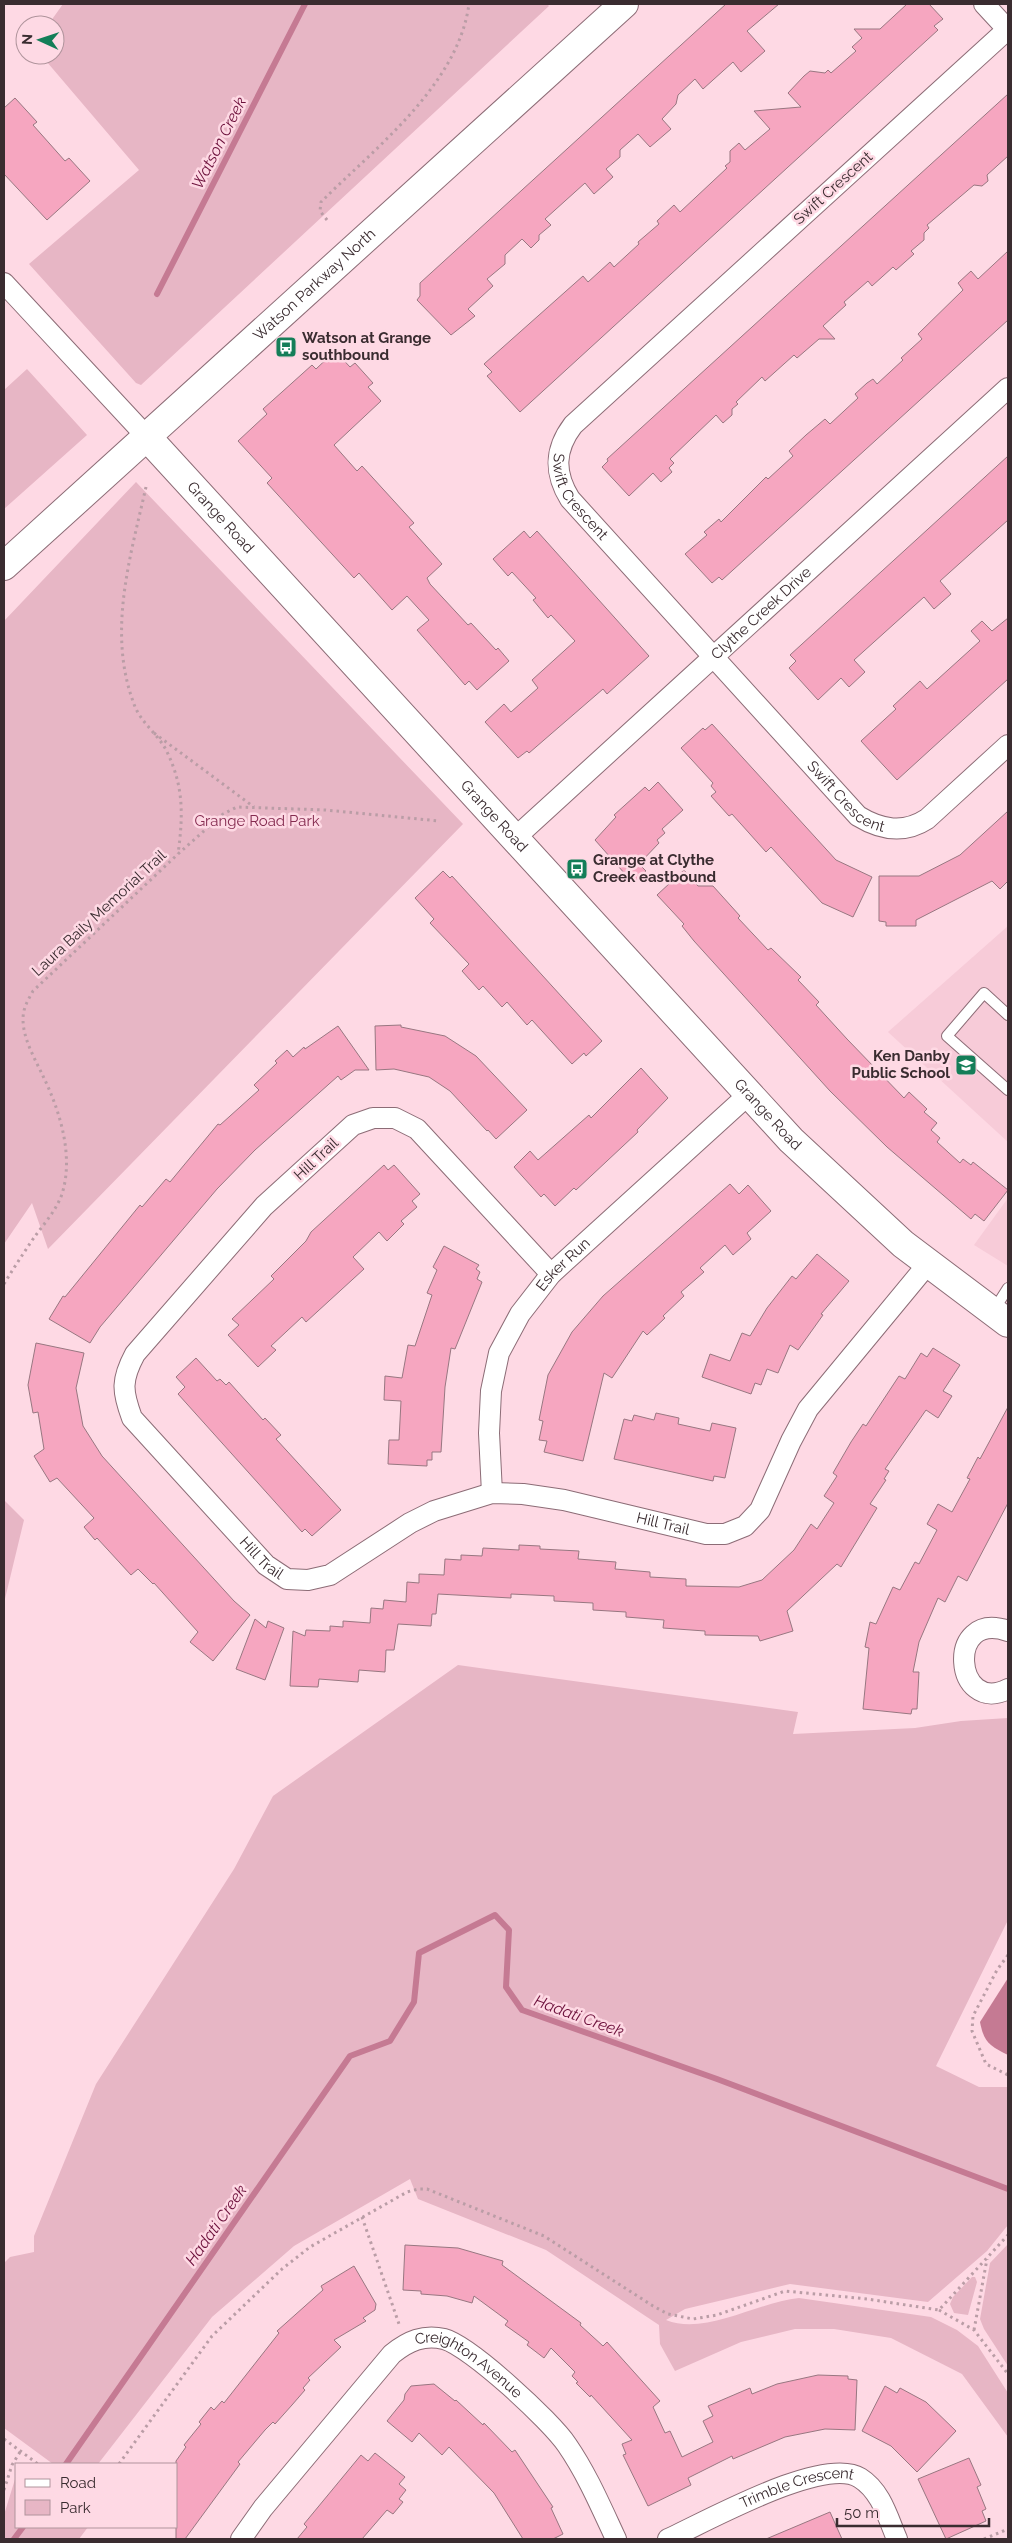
<svg xmlns="http://www.w3.org/2000/svg" width="1012" height="2543" font-family="Raleway,sans-serif">
	<style>
		.built { fill: #f7cbd8 }
		.green { fill: #e7b6c5 }
		.water { fill: #c57a93 }
		.lines { fill: none; stroke-linecap: round; stroke-linejoin: round }
		.stream { stroke: #c57a93; stroke-width: 6 }
		.building { fill: #f6a6c0; stroke: #987781 }
		.lane-casing { stroke: #8c6c76; stroke-width: 12 }
		.street-casing { stroke: #8c6c76; stroke-width: 22 }
		.secondary-casing { stroke: #8c6c76; stroke-width: 30 }
		.path { stroke: #ba9da6; stroke-width: 3; stroke-dasharray: 2.5 4; stroke-linecap: butt }
		.lane { stroke: #fff; stroke-width: 10 }
		.street { stroke: #fff; stroke-width: 20 }
		.secondary { stroke: #fff; stroke-width: 28 }
		.labels { text-anchor: middle; dominant-baseline: central; stroke-width: 5; stroke-linejoin: round; paint-order: stroke }
		.street-label { font-size: 15px; fill: #3a2c30; stroke: #fed9e4 }
		.poi-label { font-size: 15px; font-weight: bold; fill: #3a2c30; stroke: #fed9e4; text-anchor: start }
		.park-label { font-size: 15px; fill: #852b50; stroke: #fed9e4 }
		.water-label { font-size: 16px; font-style: italic; fill: #6b0f3a; stroke: #fed9e4 }
	</style>
	<rect width="100%" height="100%" fill="#fed9e4"/>
	<!-- built -->
	<path class="built" d="M1008,926V1142L888,1032Z
		M1008,1198V1266L974,1245Z"/>
	<!-- green -->
	<path class="green" d="M63,4H547L549,6L141,385L136,383L29,264L139,170L41,55H55V25H48Z
		M27,369L87,435L4,509V390Z
		M136,482L463,824L48,1249L32,1203L4,1244V621Z
		M4,1500L24,1520L4,1603Z
		M458,1665L798,1712L793,1734L915,1728L961,1721L1008,1718V1920L936,2066L979,2087H1008V2225L987,2251L928,2302L790,2284L685,2309L666,2320C705,2336 758,2302 799,2298L931,2317L957,2330L978,2346L1008,2393V2437L962,2374L891,2338L834,2329H795L741,2342L675,2371L660,2344L659,2325L546,2250L418,2199L410,2179L294,2246L212,2317L98,2464H53L4,2428V2263L10,2257L34,2252V2236L96,2084L234,1869L273,1796Z
		M1008,2244V2366L984,2329L980,2319L990,2263Z
		M972,2277H975L977,2282L968,2315L954,2313L950,2304L953,2297Z
		M16,2476V2527H88L79,2539H4V2515Z"/>
	<!-- water -->
	<path class="water" d="M1008,1978V2055C990,2046 984,2043 980,2022Z"/>
	<g class="lines">
		<!-- stream -->
		<path class="stream" d="M157,294L305,4
			M66,2464L350,2056L390,2041L414,2002L419,1953L495,1915L509,1930L506,1987L522,2010L717,2079L1008,2189
			M14,2539L23,2527"/>
	</g>
	<!-- building -->
	<path class="building" d="M726,4H779L747,31L765,51L741,72L733,62L703,89L695,79L678,95L676,104L662,119L671,129L650,147L638,134L620,150V157L606,169L613,177L594,194L585,183L545,219L551,225L539,235V240L531,248L522,239L505,255V264L487,279L493,286L468,309L475,316L451,335L417,300L420,296V283Z
		M907,4H929L943,19L934,26L938,30L520,412L487,376L492,372L484,364L583,276L588,282L610,262L614,267L639,244L638,242L659,224L657,221L674,205L680,212L727,168L725,166L730,162V151L739,143L745,150L770,129L754,111L801,107L788,93L804,76L810,71L825,73L828,70L831,73L856,51L852,47L862,38L854,29H880Z
		M1008,94V156L987,175L988,181L982,186L974,185L927,225L929,228L924,233V240L911,251L914,254L896,270L893,267L872,286L868,281L844,302L846,305L823,326L835,339H819L797,358L794,355L765,381L762,377L736,402L738,404L732,409V415L723,423L716,415L670,459L674,463L669,468L672,472L661,482L653,473L629,496L602,467L608,461L607,459Z
		M15,98L37,122L33,125L65,161L69,158L90,181L47,220L4,174V108Z
		M1008,251V320L722,580L719,577L712,583L685,554L707,535L704,532L719,519L721,522L766,477L768,479L793,456L789,451L806,435L825,419L830,424L858,398L855,394L867,383L873,379L877,384L903,360L901,358L922,339L918,334L963,290L958,283L971,271L978,279Z
		M335,351L350,367L355,363L373,383L368,387L381,401L334,445L357,471L362,466L414,523L409,527L442,564L427,578L430,584L468,625L471,623L496,650L498,648L509,661L477,690L469,681L465,685L417,630L429,620L407,596L392,610L359,573L354,578L267,483L272,478L238,441L267,414L263,409L282,392L312,365L316,369Z
		M1008,456V520L940,581L951,594L934,609L924,597L854,660L865,672L849,687L841,678L818,700L789,668L796,661L790,655Z
		M524,531L530,538L537,531L649,656L607,694L603,689L529,753L527,751L518,758L485,722L504,704L511,712L538,688L532,680L575,641L551,615L548,618L533,600L536,598L512,572L508,576L493,559Z
		M1008,618V679L897,780L861,741L896,709L893,706L920,681L927,689L980,641L971,631L982,621L992,631Z
		M712,724L836,860L872,877L853,917L822,903L771,847L766,852L732,814L729,816L711,796L716,792L711,786L713,783L681,748L703,728L705,730Z
		M658,782L683,810L662,829L665,833L657,840L659,843L639,864L646,871L633,883L595,840L616,817L614,815L645,787L649,791Z
		M1008,811V881L1000,889L992,881L916,920V926H886V922L879,921V876H919L960,855Z
		M684,870L698,886H713L740,916L738,918L768,950L771,948L801,977L798,980L819,1002L816,1005L847,1039L904,1098L909,1092L927,1109L924,1112L937,1123L931,1130L940,1138L937,1142L960,1163L963,1159L971,1165L973,1162L1008,1190L984,1221L975,1214L971,1219L887,1147L830,1091L694,941L682,926L684,924L657,895Z
		M443,871L450,878L452,876L602,1041L586,1056L584,1053L572,1064L532,1020L527,1025L507,1002L502,1007L483,986L479,990L462,971L469,964L430,923L434,919L415,898Z
		M401,1025V1027L445,1036L476,1056L527,1110L496,1139L488,1130L487,1131L450,1091L429,1077L394,1069L376,1070L375,1026Z
		M338,1026L369,1070H355L341,1080L338,1076L255,1150L217,1189L100,1327L90,1343L49,1319L63,1296L65,1297L140,1205L142,1207L166,1179L170,1182L218,1124L220,1125L259,1090L254,1085L277,1063L275,1061L287,1050L293,1057L304,1047L305,1049Z
		M641,1068L668,1098L637,1130L638,1132L576,1190L574,1188L555,1206L544,1194L541,1197L514,1167L530,1151L538,1160L589,1115L591,1118Z
		M384,1165L388,1170L394,1165L420,1194L412,1201L417,1207L401,1221L404,1224L387,1241L379,1232L353,1257L364,1269L306,1322L302,1317L271,1346L276,1350L258,1367L228,1335L239,1325L232,1319L274,1279L271,1276L306,1241L311,1232Z
		M730,1184L739,1194L748,1185L771,1211L747,1233L751,1239L733,1255L725,1245L700,1268L704,1272L681,1292L684,1296L663,1316L665,1318L647,1335L643,1331L612,1378L604,1373L583,1461L544,1452L547,1441L539,1440L543,1421L539,1420L548,1375L572,1332L603,1296Z
		M444,1246L479,1265L476,1269L480,1272L477,1279L482,1282L455,1349L451,1348L445,1387L441,1452H432V1460H427V1466L388,1464L389,1440H399L401,1401L384,1400L385,1376L402,1378L408,1345L415,1346L432,1295L427,1293L437,1270L433,1267Z
		M817,1254L849,1281L821,1314L823,1315L798,1350L790,1345L778,1373L767,1369L761,1385L755,1383L751,1394L702,1377L710,1354L730,1361L742,1333L750,1336L767,1308L792,1276L796,1279Z
		M36,1343L84,1353L76,1388L83,1426L102,1456L234,1601L250,1615L213,1661L190,1642L198,1632L154,1583L153,1584L138,1569L131,1575L97,1538L95,1540L84,1527L94,1518L57,1478L50,1482L34,1456L44,1449L38,1412L33,1413L28,1385Z
		M933,1348L960,1365L943,1391L952,1396L938,1418L926,1410L885,1469L889,1471L884,1479L886,1480L870,1504L877,1508L841,1567L837,1564L787,1611L793,1631L760,1641L758,1636L705,1635V1631L663,1628L664,1620L626,1617V1612L593,1610V1603L554,1601V1596L511,1594V1598L438,1594L436,1614H432L431,1626L398,1624L394,1650H386L385,1672L359,1670L358,1682L319,1679L318,1687L290,1686L293,1631L305,1636L306,1630L330,1631V1626L343,1627V1621L370,1623L371,1608L383,1609L384,1600L406,1602L407,1582L419,1583V1574L444,1575L445,1559L461,1560V1555L482,1556L483,1548L519,1550V1545L540,1546V1549L579,1551L578,1559L616,1562L615,1569L650,1572V1577L686,1579V1586L739,1587L762,1580L794,1550L811,1524L817,1529L834,1503L824,1496L837,1476L833,1473L851,1442L863,1424L866,1426L899,1376L905,1379L921,1353L927,1357Z
		M196,1358L217,1381L220,1379L226,1385L229,1382L263,1420L265,1418L281,1435L276,1439L341,1510L312,1536L305,1529L302,1532L178,1394L185,1387L176,1377Z
		M1008,1407V1503L967,1581L958,1576L945,1602L938,1598L919,1642L913,1672H919L917,1709H912L911,1714L863,1709L869,1648L865,1647L870,1622L876,1624L893,1587L900,1590L915,1562L919,1564L937,1530L927,1524L938,1504L952,1512L970,1479L967,1478L978,1457L980,1459Z
		M656,1413L679,1418L678,1424L710,1431L712,1423L736,1428L725,1478L714,1476L713,1481L614,1459L624,1419L632,1421L634,1415L654,1420Z
		M255,1619L266,1628L268,1621L284,1628L265,1680L236,1669Z
		M405,2245L458,2248L503,2261L502,2265L581,2323L580,2325L603,2346L607,2342L660,2401L653,2407L665,2433L670,2431L682,2457L713,2442L703,2421L713,2416L708,2406L750,2388L752,2394L777,2384L818,2375L848,2376V2379L857,2380L855,2430L825,2429L785,2437L733,2459L732,2456L688,2478L691,2485L648,2506L623,2455L626,2454L622,2444L632,2440L591,2395L590,2397L576,2383L578,2382L572,2376L575,2372L551,2348L544,2358L527,2345L529,2342L505,2325L508,2321L474,2296L472,2303L447,2296L421,2294V2291L403,2290Z
		M354,2266L376,2304L375,2310L363,2318L366,2321L334,2340L341,2347L308,2378L310,2380L303,2388L305,2390L292,2405L275,2424L273,2422L265,2430L238,2462L240,2464L185,2539H176V2461L186,2447L184,2445L201,2424L199,2422L211,2407L214,2410L222,2401L224,2403L279,2333L277,2331L323,2290L321,2286Z
		M434,2384L455,2401L456,2400L483,2425L484,2423L512,2452L515,2450L553,2507L551,2508L563,2534L553,2539H523L494,2493L449,2447L442,2455L419,2433L412,2442L387,2421L404,2400L405,2394L411,2386Z
		M885,2386L897,2393L900,2388L926,2402L956,2431L917,2472L891,2446L862,2431Z
		M375,2453L405,2477L399,2484L406,2490L399,2499L403,2502L393,2514L387,2510L362,2539H297L307,2527L304,2524L361,2455L368,2461Z
		M969,2458L981,2485L977,2487L986,2509L982,2511L986,2521L946,2539L918,2479Z
		M830,2512L842,2539H766Z"/>
	<g class="lines">
		<!-- lane casing -->
		<g class="lane-casing">
			<path id="lane" d="M1008,1015L984,993L947,1036L1008,1090
				M994,1310L1008,1288"/>
		</g>
		<!-- street casing -->
		<g class="street-casing">
			<g id="street">
				<path d="M984,4L1008,30"/>
				<path id="s1" d="M1008,29L573,425C554,450 554,473 570,499L858,816C881,830 904,834 927,819L1008,745"/>
				<path d="M4,283L147,437"/>
				<path id="s2" d="M516,837L1008,388"/>
				<path id="s3" d="M551,1274L417,1129L395,1118H373L353,1125L264,1206L135,1354C121,1380 122,1391 132,1418L266,1565L287,1579L308,1580L330,1575L410,1523L434,1511L492,1493L523,1494L564,1500L706,1534H725L745,1526L760,1510L791,1441L808,1409L927,1265"/>
				<path id="s4" d="M492,1493L489,1433L491,1391L499,1353L520,1314L551,1274L748,1095"/>
				<path d="M1008,1631C945,1609 954,1716 1008,1689"/>
				<path id="s5" d="M241,2539L263,2508L392,2354C408,2341 424,2334 444,2339C470,2346 551,2421 567,2445C587,2474 601,2507 616,2539"/>
				<path id="s6" d="M668,2539C706,2522 824,2455 860,2478C881,2491 888,2518 897,2539"/>
			</g>
		</g>
		<!-- secondary casing -->
		<g class="secondary-casing">
			<g id="secondary">
				<path id="s7" d="M147,437L791,1140L903,1244L1008,1323"/>
				<path id="s8" d="M4,566L624,4"/>
			</g>
		</g>
		<!-- path -->
		<path class="path" d="M327,220L320,211L321,202C376,147 458,85 469,4
			M146,487C130,558 107,633 134,704C141,724 160,735 168,754C184,788 183,817 178,854
			M154,733L254,807
			M4,1284C13,1269 23,1254 33,1239C43,1225 56,1211 62,1194C74,1156 60,1111 43,1076C35,1059 23,1039 23,1019C23,1008 28,1000 33,991L178,854L223,814L237,807L325,810L439,821
			M1008,1955L997,1970L973,2016L972,2031L986,2064L1008,2075
			M362,2217L399,2324
			M939,2310L974,2330L1008,2374
			M974,2330L987,2259
			M4,2439L38,2464
			M119,2464L212,2336L282,2269L310,2247L407,2192L418,2189H427L544,2236L653,2306L668,2314L693,2319L717,2315L785,2291L867,2299L939,2310L1008,2235
			M4,2490L12,2465L20,2452
			M984,2539L1008,2529"/>
		<!-- lane -->
		<use href="#lane" class="lane"/>
		<!-- street -->
		<use href="#street" class="street"/>
		<!-- secondary -->
		<use href="#secondary" class="secondary"/>
	</g>
	<!-- icons -->
	<defs>
		<g id="bus-square" transform="scale(1.125)"><rect x="-9" y="-9" width="18" height="18" rx="4" fill="#147e58" stroke="#fed9e4"/><path d="M-5-6H5V4H4V6H2V4H-2V6H-4V4H-5ZM-3.5-4V0h7V-4ZM-3.5 1.2v1.5H-2V1.2ZM2 1.2v1.5H3.5V1.2Z" fill="#fff"/></g>
		<g id="school-square" transform="scale(1.125)"><rect x="-9" y="-9" width="18" height="18" rx="4" fill="#147e58" stroke="#fed9e4"/><path d="M0-5L7-2L0 1L-7-2ZM-4 1L0 2.5L4 1V4Q0 6-4 4Z" fill="#fff"/></g>
	</defs>
	<g fill-rule="evenodd">
		<use href="#bus-square" x="286" y="347"/>
		<use href="#bus-square" x="577" y="869"/>
		<use href="#school-square" x="966" y="1065"/>
	</g>
	<g class="labels">
		<!-- street labels -->
		<g class="street-label">
			<text transform="translate(833 188) rotate(-42)">Swift Crescent</text>
			<text stroke="none"><textPath href="#s8" startOffset="419">Watson Parkway North</textPath></text>
			<text stroke="none"><textPath href="#s1" startOffset="670">Swift Crescent</textPath></text>
			<text stroke="none"><textPath href="#s7" startOffset="109">Grange Road</textPath></text>
			<text stroke="none"><textPath href="#s2" startOffset="332">Clythe Creek Drive</textPath></text>
			<text stroke="none"><textPath href="#s1" startOffset="1075">Swift Crescent</textPath></text>
			<text stroke="none"><textPath href="#s7" startOffset="514">Grange Road</textPath></text>
			<text transform="translate(99 913) rotate(-43)">Laura Baily Memorial Trail</text>
			<text stroke="none"><textPath href="#s7" startOffset="919">Grange Road</textPath></text>
			<text transform="translate(316 1159) rotate(-43)">Hill Trail</text>
			<text stroke="none"><textPath href="#s4" startOffset="251">Esker Run</textPath></text>
			<text stroke="none"><textPath href="#s3" startOffset="1274">Hill Trail</textPath></text>
			<text stroke="none"><textPath href="#s3" startOffset="840">Hill Trail</textPath></text>
			<text stroke="none"><textPath href="#s5" startOffset="328">Creighton Avenue</textPath></text>
			<text stroke="none"><textPath href="#s6" startOffset="140">Trimble Crescent</textPath></text>
		</g>
		<!-- poi labels -->
		<g class="poi-label">
			<text x="302" y="338">Watson at Grange<tspan x="302" dy="17">southbound</tspan></text>
			<text x="593" y="860">Grange at Clythe<tspan x="593" dy="17">Creek eastbound</tspan></text>
			<text x="950" y="1056" text-anchor="end">Ken Danby<tspan x="950" dy="17">Public School</tspan></text>
		</g>
		<!-- park labels -->
		<g class="park-label">
			<text x="257" y="821">Grange Road Park</text>
		</g>
		<!-- water labels -->
		<g class="water-label">
			<text transform="translate(219 143) rotate(-63)">Watson Creek</text>
			<text transform="translate(579 2016) rotate(20)">Hadati Creek</text>
			<text transform="translate(216 2225) rotate(-55)">Hadati Creek</text>
		</g>
	</g>
	<!-- border -->
	<rect width="1012" height="2543" fill="none" stroke="#3a2c30" stroke-width="10"/>
	<!-- legend -->
	<rect x="15" y="2463" width="162" height="65" fill="#fed9e4" stroke="#b0949c"/>
	<rect x="25" y="2479" width="25" height="8" fill="#ffffff" stroke="#b0949c"/>
	<text x="60" y="2488" font-size="15" fill="#3a2c30">Road</text>
	<rect x="25" y="2500" width="25" height="15" fill="#e7b6c5" stroke="#b0949c"/>
	<text x="60" y="2513" font-size="15" fill="#3a2c30">Park</text>
	<!-- north arrow -->
	<g transform="translate(40 40) rotate(273)"><circle r="24" fill="#fed9e4" stroke="#b0949c"/>
	<path d="M0-4L9 19L0 12L-9 19Z" fill="#147e58"/>
	<text y="-8" font-size="14" font-weight="bold" text-anchor="middle" fill="#3a2c30">N</text>
	</g>
	<!-- scale -->
	<path d="M837 2518v8h152v-8" fill="none" stroke="#3a2c30" stroke-width="2.5"/>
	<text x="844" y="2518" font-size="15" fill="#3a2c30" stroke="#fed9e4" stroke-width="4" paint-order="stroke">50 m</text>
</svg>
